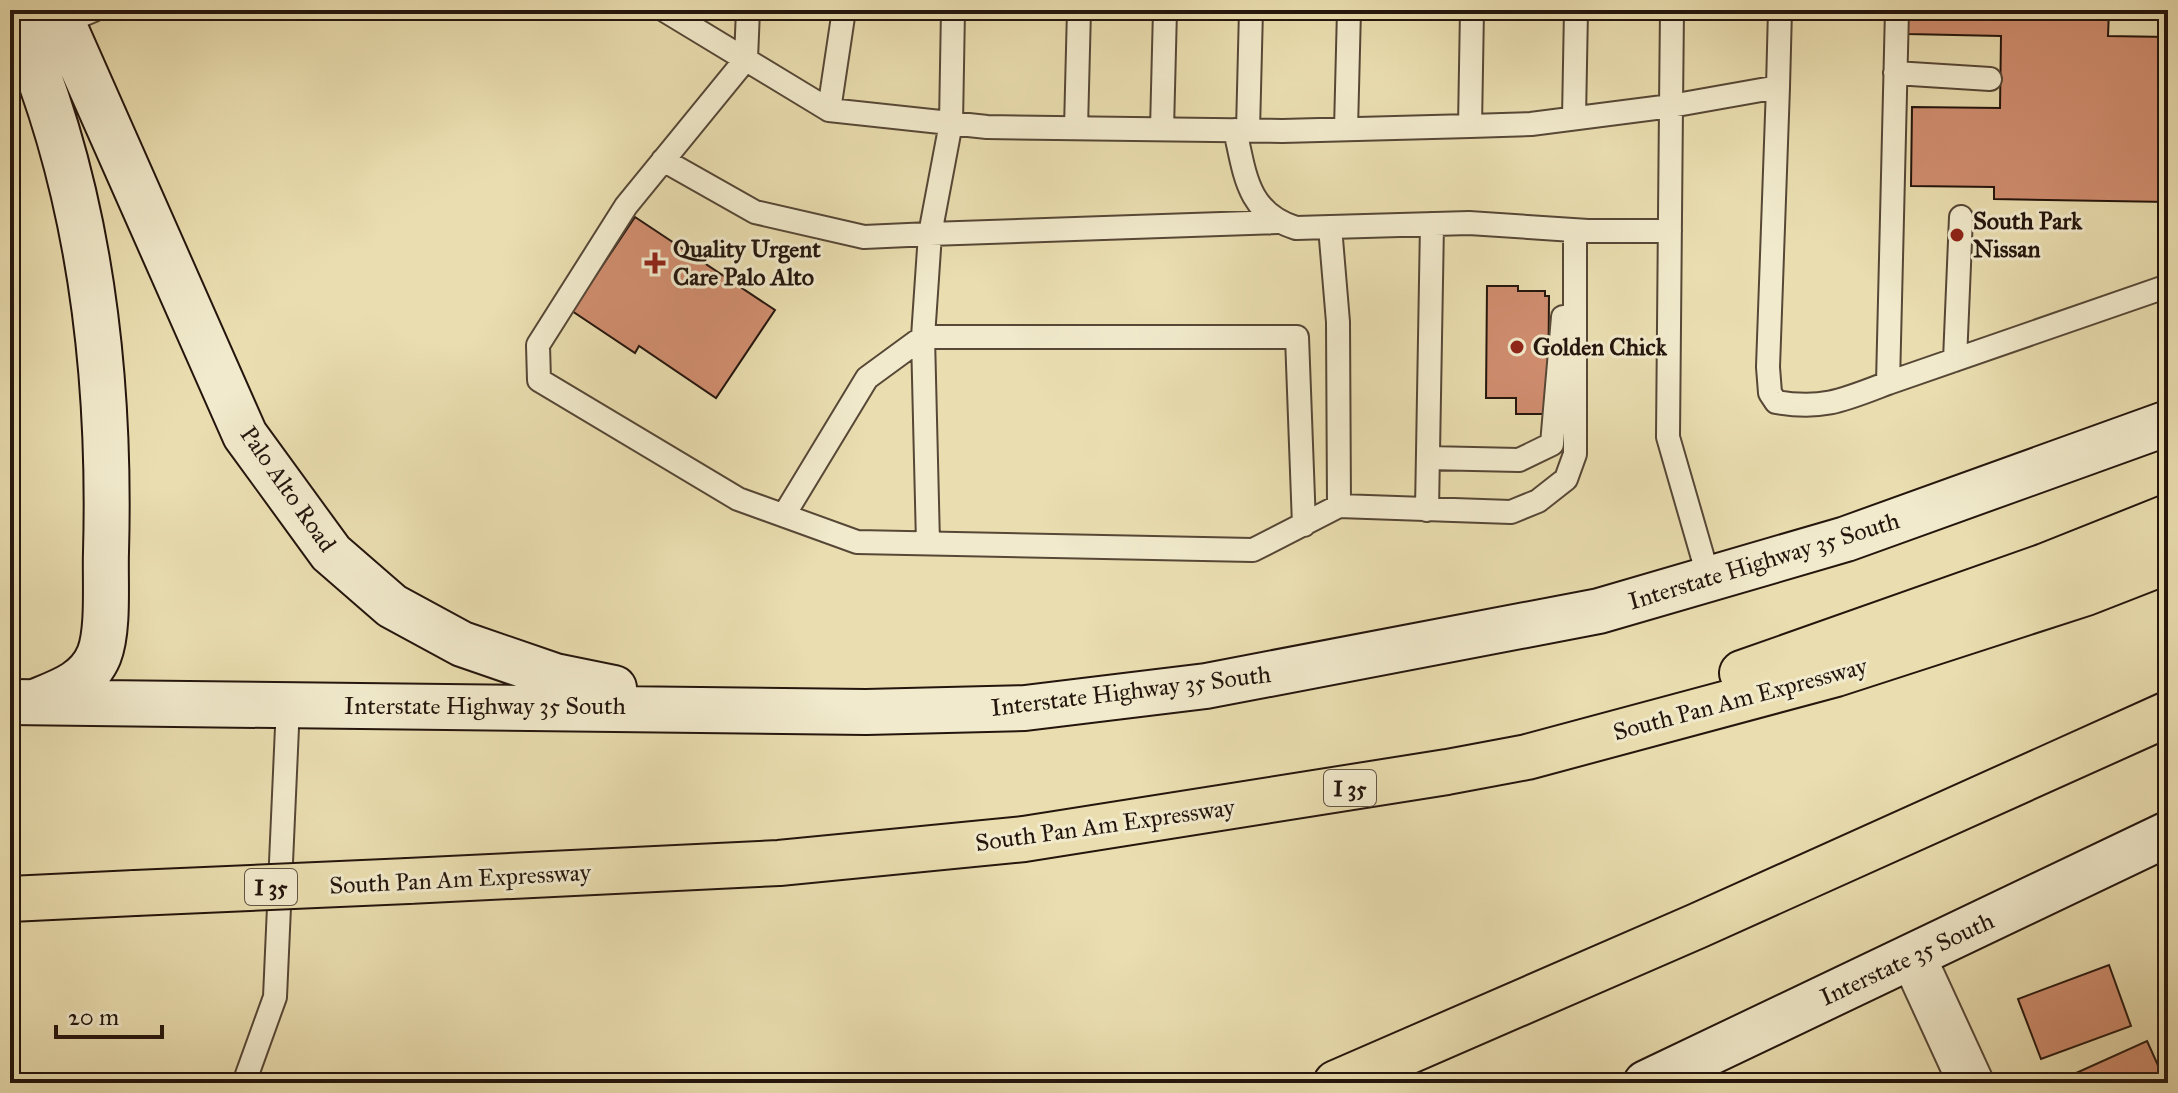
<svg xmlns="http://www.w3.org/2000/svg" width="2178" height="1093" font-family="'IM FELL Great Primer',serif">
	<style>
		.building { fill: #d18e70; stroke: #24150d; stroke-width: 2 }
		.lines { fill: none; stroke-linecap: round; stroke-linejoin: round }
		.lane-casing { stroke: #564736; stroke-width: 26 }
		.street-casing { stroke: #564736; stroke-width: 48 }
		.secondary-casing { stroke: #24150d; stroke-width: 48 }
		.highway-casing { stroke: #24150d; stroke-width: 48 }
		.lane { stroke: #f1eacc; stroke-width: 22 }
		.street { stroke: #f1eacc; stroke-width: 44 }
		.secondary { stroke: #f1eacc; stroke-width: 44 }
		.highway { stroke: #eadeb0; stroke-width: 44 }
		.highway-bridge-casing { stroke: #24150d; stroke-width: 48; stroke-linecap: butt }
		.highway-bridge { stroke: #eadeb0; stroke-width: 44 }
		.poi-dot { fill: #8f2418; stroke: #f1eacc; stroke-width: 3 }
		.labels { text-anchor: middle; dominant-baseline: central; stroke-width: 6; stroke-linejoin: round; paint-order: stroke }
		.shield { fill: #f1eacc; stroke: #625546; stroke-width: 2 }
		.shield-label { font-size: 22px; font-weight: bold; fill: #24150d }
		.poi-label { font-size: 24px; font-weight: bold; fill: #24150d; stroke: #f1eacc; text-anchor: start }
		.street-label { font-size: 24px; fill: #24150d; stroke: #f1eacc }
	</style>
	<rect width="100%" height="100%" fill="#eadeb0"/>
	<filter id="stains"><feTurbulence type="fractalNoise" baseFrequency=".0025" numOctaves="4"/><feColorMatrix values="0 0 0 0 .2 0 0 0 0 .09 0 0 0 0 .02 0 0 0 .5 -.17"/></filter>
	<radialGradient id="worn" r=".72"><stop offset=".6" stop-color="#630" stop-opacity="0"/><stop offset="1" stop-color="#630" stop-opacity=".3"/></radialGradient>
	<!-- building -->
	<path class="building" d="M1908,10H2109L2108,36L2168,37V202L1994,199V187L1911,186L1912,107L2000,108L2001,36L1908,34Z
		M635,217L775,310L716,398L639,346L635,353L572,311Z
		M1487,286H1518V291H1545V296H1549L1548,414H1516V398H1486Z
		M2109,965L2131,1026L2041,1059L2018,999Z
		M2147,1041L2166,1083H2068L2065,1078Z"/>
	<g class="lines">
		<!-- lane casing -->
		<g class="lane-casing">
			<path id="lane" d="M664,10L829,110L987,127L1282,131L1470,126L1531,124L1671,106L1672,10
				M748,10L746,59L626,206L538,345L539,380L738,499L857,542L1253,550L1339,506
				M1897,10L1888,383L2168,286
				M63,23L94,10
				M1895,73L1990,79
				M1778,87L1768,367L1770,393L1776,402C1823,410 1844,400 1888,383
				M829,110L844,10
				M1574,118L1576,10
				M1470,126L1472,10
				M1076,128L1079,10
				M1162,129L1165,10
				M1346,129L1349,10
				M1235,130C1245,174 1247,213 1296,228L1469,223L1588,231H1670
				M1248,130L1251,10
				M663,160L755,212L864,237L930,234L951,123L953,10
				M1330,227L1338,322L1339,506L1511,512L1538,501L1566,479L1575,454V231
				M1955,360L1961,217
				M1428,458L1519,460L1552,444L1563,317
				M1427,510L1432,224
				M784,515L867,378L923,337L930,234L1278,222
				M928,543L923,337H1297L1304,525
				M1709,579L1668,437L1671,106L1778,87L1780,10
				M244,1083L275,997L288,705"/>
		</g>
		<!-- street casing -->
		<g class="street-casing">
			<path id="street" d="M1913,957L1971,1083"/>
		</g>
		<!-- secondary casing -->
		<g class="secondary-casing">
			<path id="secondary" d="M12,10C88,178 111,369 106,552C105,580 109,630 99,655C88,682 62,691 37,701
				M57,10L245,435L331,553L392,606L462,644L555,676L614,688
				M10,702L866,712L1025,708L1206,686L1599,611L1846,539L2168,423
				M1646,1083L2168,834"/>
		</g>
		<!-- highway casing -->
		<g class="highway-casing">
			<path id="highway" d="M1742,673L2045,566L2168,517
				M408,881L779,863L1024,839L1447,772L1527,757L1836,674L2086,593L2168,561
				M10,899L135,893
				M1336,1083L1697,926L2168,714"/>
		</g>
		<!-- lane -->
		<use href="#lane" class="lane"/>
		<!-- street -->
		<use href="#street" class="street"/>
		<!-- secondary -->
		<use href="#secondary" class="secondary"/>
		<!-- highway -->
		<use href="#highway" class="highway"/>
		<!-- highway-bridge casing -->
		<g class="highway-bridge-casing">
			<path id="highway-bridge" d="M135,893L408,881"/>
		</g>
		<!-- highway-bridge -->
		<use href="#highway-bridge" class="highway-bridge"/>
	</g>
	<!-- markers -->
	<g class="poi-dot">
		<circle cx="1957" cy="235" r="8"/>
		<path d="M651 251h8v8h8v8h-8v8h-8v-8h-8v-8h8z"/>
		<circle cx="1517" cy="347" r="8"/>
	</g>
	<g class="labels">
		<!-- shield labels -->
		<g class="shield">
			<rect x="1324" y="770" width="52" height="36" rx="6"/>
			<rect x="245" y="869" width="52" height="36" rx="6"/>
		</g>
		<g class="shield-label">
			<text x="1350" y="788">I 35</text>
			<text x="271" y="887">I 35</text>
		</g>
		<!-- poi labels -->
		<g class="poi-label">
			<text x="1973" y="221">South Park<tspan x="1973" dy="28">Nissan</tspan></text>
			<text x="673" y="249">Quality Urgent<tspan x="673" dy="28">Care Palo Alto</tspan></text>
			<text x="1533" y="347">Golden Chick</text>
		</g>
		<!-- street labels -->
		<g class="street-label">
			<text transform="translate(288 489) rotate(55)">Palo Alto Road</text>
			<text transform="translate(1764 561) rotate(-17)">Interstate Highway 35 South</text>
			<text transform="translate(1131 691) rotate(-7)">Interstate Highway 35 South</text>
			<text transform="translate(1740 699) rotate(-15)">South Pan Am Expressway</text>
			<text x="485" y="706">Interstate Highway 35 South</text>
			<text transform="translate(1105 825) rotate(-8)">South Pan Am Expressway</text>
			<text transform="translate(460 879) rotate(-3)">South Pan Am Expressway</text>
			<text transform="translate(1907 959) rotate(-25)">Interstate 35 South</text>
		</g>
	</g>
	<!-- margin -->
	<rect width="2178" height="1093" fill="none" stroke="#eadeb0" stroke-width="40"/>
	<rect x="12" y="12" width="2154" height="1069" fill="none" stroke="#24150d" stroke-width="4"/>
	<rect x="20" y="20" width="2138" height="1053" fill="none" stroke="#24150d" stroke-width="2"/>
	<!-- scale -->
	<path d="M56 1025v12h106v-12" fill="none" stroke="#24150d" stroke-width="4"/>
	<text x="68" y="1025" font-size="24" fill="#24150d" stroke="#f1eacc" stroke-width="6" paint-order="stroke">20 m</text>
	<rect width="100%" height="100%" filter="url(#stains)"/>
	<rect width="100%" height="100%" fill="url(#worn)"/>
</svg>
